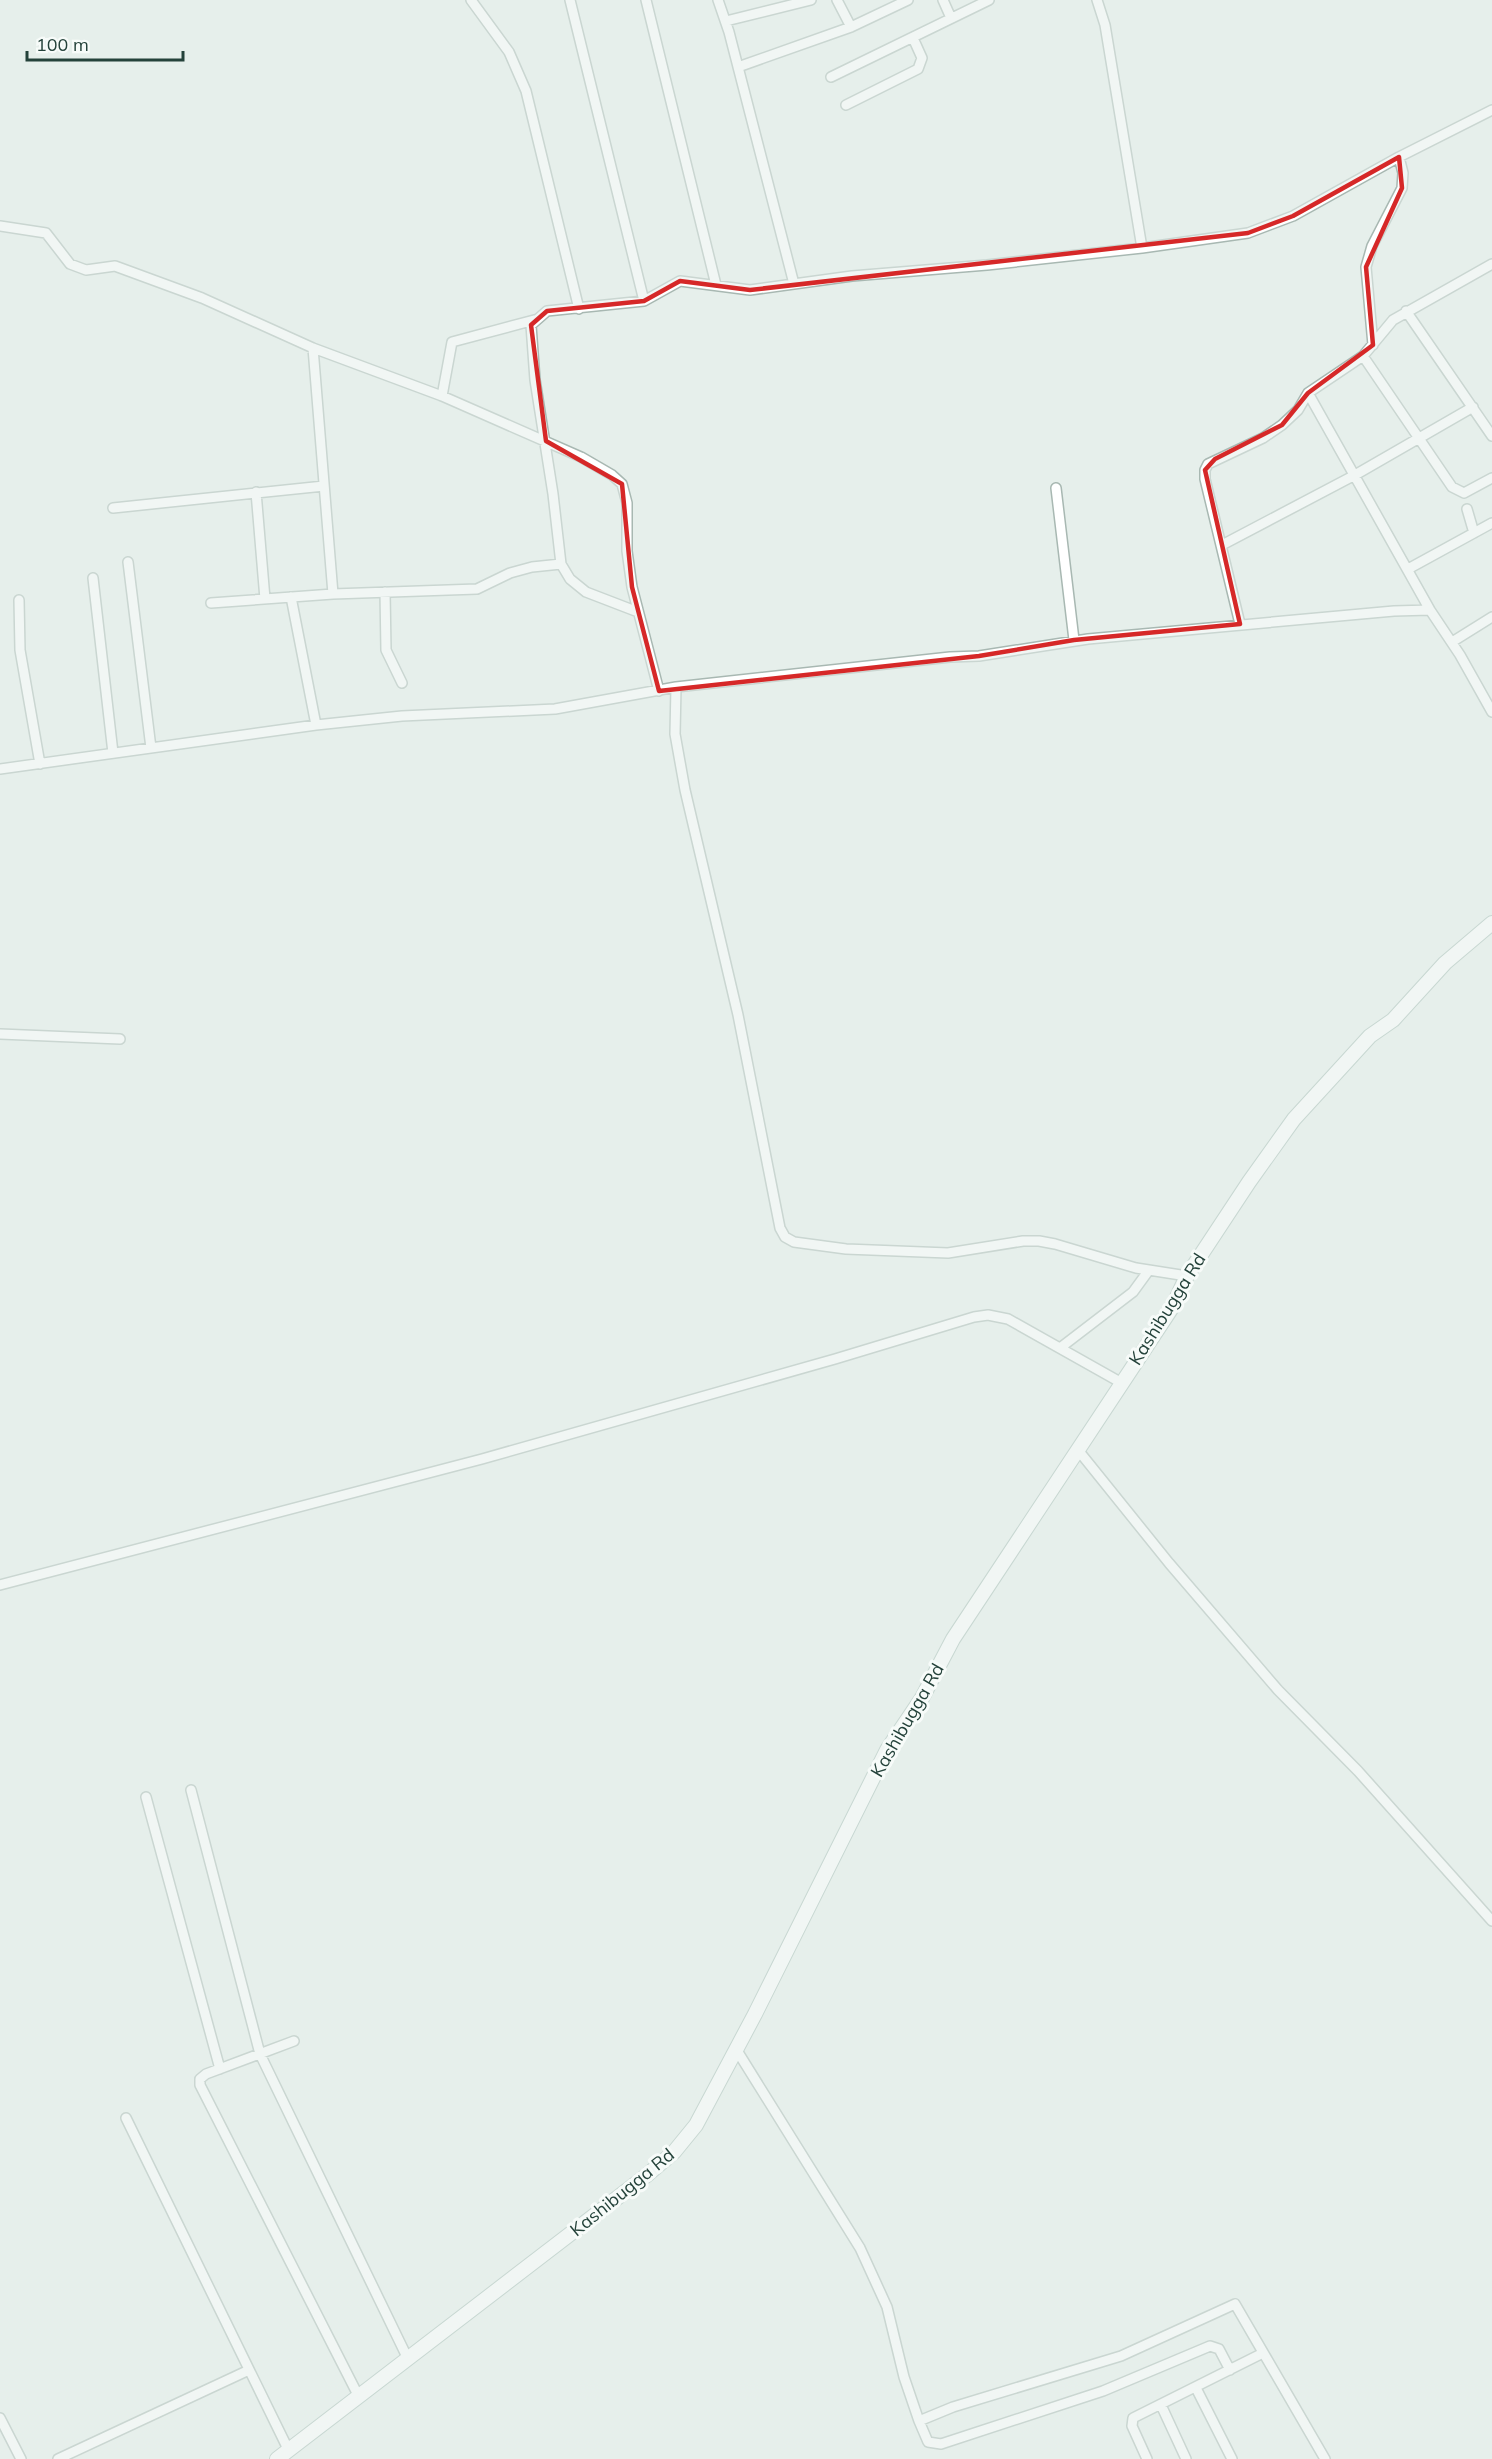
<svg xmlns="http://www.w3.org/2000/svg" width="1492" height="2459" font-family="Mulish,sans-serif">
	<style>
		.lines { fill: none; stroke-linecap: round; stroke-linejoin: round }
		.minor-casing { stroke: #a8b8b2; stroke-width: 12 }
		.secondary-casing { stroke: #a4bbb3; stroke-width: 16 }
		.minor { stroke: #fff; stroke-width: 9 }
		.secondary { stroke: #fff; stroke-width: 14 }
		.marked { fill: none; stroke: #d62828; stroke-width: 4.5; stroke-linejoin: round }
		.labels { text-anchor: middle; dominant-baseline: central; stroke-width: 6; stroke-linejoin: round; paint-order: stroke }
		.street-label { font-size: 18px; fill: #24423a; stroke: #f7fbf9 }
	</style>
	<rect width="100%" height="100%" fill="#e6efeb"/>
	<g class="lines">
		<!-- minor casing -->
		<g class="minor-casing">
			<path id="minor" d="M471,0L509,52L526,91L579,309
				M570,0L644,301
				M646,0L716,285
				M718,0L729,32L794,284
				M837,0L851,27
				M943,0L951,18
				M1097,0L1105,25L1142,248
				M726,21L811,0
				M738,67L851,27L908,0
				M831,77L989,0
				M846,105L918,69L922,58L913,38
				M0,226L46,233L70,264L86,270L115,266L202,298L313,348L442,396L581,457L612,475L622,484L627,503V551L632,587L659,691
				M1406,311L1492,436
				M1373,345L1366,267L1372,246L1402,188L1403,173L1399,157
				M313,348L333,594
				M1363,356L1452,487L1464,493L1492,478
				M1308,393L1430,610L1460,655L1492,712
				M442,396L452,342L538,319
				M1056,488L1074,640
				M256,492L265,599
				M113,508L324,486
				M1467,509L1474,533
				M1222,545L1355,475L1473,407
				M128,562L151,748
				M1408,569L1492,523
				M93,578L113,753
				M385,592L386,650L402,683
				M291,597L316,725
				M19,600L20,650L40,764
				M211,603L333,594L477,589L510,573L532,567L561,564
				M638,612L586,592L570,579L561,564L553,494L535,380L531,325L547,311L644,301L680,281L750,290L852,276L987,265L1142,248L1248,233L1293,216L1399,157L1492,110
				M1240,624L1205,479V470L1208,464L1263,438L1282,425L1298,410L1308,393L1363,356L1393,320L1492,264
				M1452,642L1492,617
				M676,687L675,734L685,790L738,1015L780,1228L785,1237L794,1242L846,1249L948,1253L1023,1241H1039L1055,1244L1136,1268L1187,1276
				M0,769L316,725L402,716L555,709L676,687L950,657L979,656L1088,639L1394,611L1430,610
				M0,1034L120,1039
				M1060,1348L1133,1292L1149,1270
				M1078,1450L1169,1563L1278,1690L1358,1771L1492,1921
				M0,1585L482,1459L835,1359L974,1317L988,1315L1008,1319L1120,1382
				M191,1790L260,2054L408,2359
				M146,1797L220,2069
				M294,2041L206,2074L200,2079V2085L359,2397
				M736,2049L860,2248L887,2307L904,2377L919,2421L953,2407L1121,2356L1235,2304L1325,2459
				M126,2118L288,2449
				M1196,2388L1232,2459
				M1161,2405L1186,2459
				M0,2418L21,2459
				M919,2421L928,2442L941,2444L1103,2391L1210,2346L1219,2349L1230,2370
				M58,2459L249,2370
				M1147,2459L1132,2426L1133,2418L1263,2353"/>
		</g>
		<!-- secondary casing -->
		<g class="secondary-casing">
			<path id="secondary" d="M277,2459L647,2175L674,2152L696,2125L755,2014L887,1750L922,1698L953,1639L1173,1306L1187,1276L1249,1182L1294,1119L1370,1036L1393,1020L1445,963L1492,923"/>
		</g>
		<!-- minor -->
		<use href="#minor" class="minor"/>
		<!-- secondary -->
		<use href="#secondary" class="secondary"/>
	</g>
	<!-- marked area -->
	<path d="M0 0H1492V2459H0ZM1399,157L1402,188L1366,267L1373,345L1308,393L1282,425L1215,459L1205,470L1240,624L1074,640L979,656L659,691L632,587L622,484L546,441L531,325L547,311L644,301L680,281L750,290L1248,233L1293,216Z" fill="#e6efeb" fill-opacity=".55" fill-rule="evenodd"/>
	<path class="marked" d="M1399,157L1402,188L1366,267L1373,345L1308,393L1282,425L1215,459L1205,470L1240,624L1074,640L979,656L659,691L632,587L622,484L546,441L531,325L547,311L644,301L680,281L750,290L1248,233L1293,216Z"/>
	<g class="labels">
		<!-- street labels -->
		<g class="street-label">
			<text transform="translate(1167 1309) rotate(-58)">Kashibugga Rd</text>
			<text transform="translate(907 1720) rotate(-60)">Kashibugga Rd</text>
			<text transform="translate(622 2192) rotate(-39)">Kashibugga Rd</text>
		</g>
	</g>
	<!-- scale -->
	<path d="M27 51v9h156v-9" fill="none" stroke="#24423a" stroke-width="3"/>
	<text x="36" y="51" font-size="18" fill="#24423a" stroke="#f7fbf9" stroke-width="4.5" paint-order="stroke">100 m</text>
</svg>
